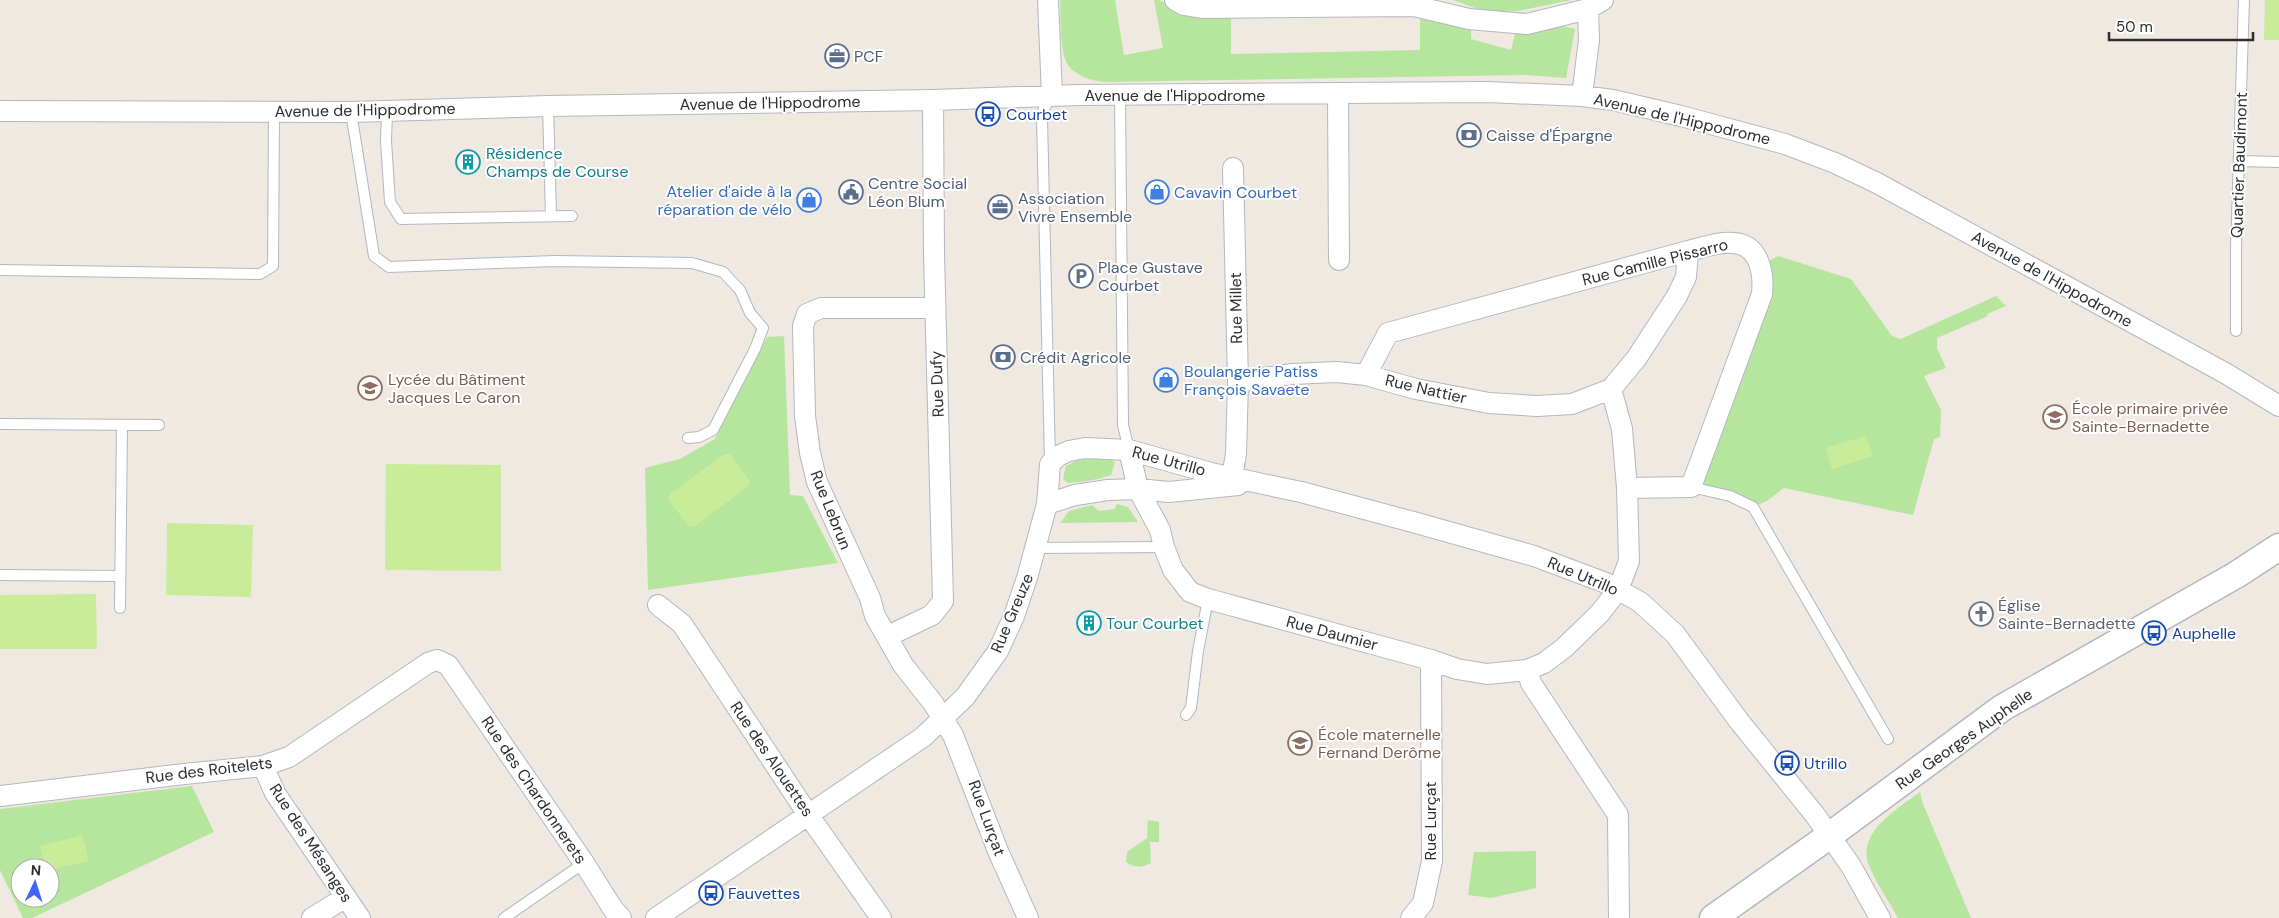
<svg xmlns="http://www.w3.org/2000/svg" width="2279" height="918" font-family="'DM Sans',sans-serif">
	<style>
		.green { fill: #b6e59e; fill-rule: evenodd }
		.pitch { fill: #c9ec9a }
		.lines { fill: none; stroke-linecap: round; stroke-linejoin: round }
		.service-casing { stroke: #b4b7c1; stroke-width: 12 }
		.minor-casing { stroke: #b4b7c1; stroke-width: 22 }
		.tertiary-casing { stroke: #b4b7c1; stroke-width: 29 }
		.service { stroke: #fff; stroke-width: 10 }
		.minor { stroke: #fff; stroke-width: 20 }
		.tertiary { stroke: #fff; stroke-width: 26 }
		.labels { text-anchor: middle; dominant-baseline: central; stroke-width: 4; stroke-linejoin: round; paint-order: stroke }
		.service-label { font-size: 16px; fill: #4e5e75; stroke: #fff; text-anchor: start }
		.street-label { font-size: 16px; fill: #2e2e2e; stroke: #fff }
		.transit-label { font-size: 16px; fill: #164399; stroke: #fff; text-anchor: start }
		.culture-label { font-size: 16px; fill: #0d838f; stroke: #fff; text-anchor: start }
		.shop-label { font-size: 16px; fill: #366cbe; stroke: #fff; text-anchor: start }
		.education-label { font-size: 16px; fill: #785e54; stroke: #fff; text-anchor: start }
		.worship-label { font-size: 16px; fill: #5b616d; stroke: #fff; text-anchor: start }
	</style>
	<rect width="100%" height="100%" fill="#efe9e1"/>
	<!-- green -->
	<path class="green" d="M1060,0H1115L1124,55L1163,48L1154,0H1159L1185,11L1231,17V54L1420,50V19L1438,20L1471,28V39L1511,50L1515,34L1563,26L1575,29L1566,78L1524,75L1104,82C1090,81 1070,74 1065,59C1060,45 1061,16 1060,0Z
		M1453,0H1572L1518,11H1483Z
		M1778,256L1851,279L1892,336L1901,339L1996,296L2006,306L1987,314L1988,316L1937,338V348L1946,368L1924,376L1941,410L1940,437L1934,439L1913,515L1784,488L1767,501L1753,507L1691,487L1761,265Z
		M784,336L790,495L803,496L838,563L648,590L645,468L680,459L715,439L767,337Z
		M1105,456L1115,462L1111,475C1097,480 1083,482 1068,483L1063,479L1066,466L1080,459Z
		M1117,504L1128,507L1138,522L1060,523L1069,511L1092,505L1099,511L1115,509Z
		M192,786L214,832L32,918H23L0,870V809ZM20,868H50V898H20Z
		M1920,792L1923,804L1971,918H1898C1889,901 1874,880 1868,863C1858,831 1899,808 1920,792Z
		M1148,820L1159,822V842H1150L1151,863C1141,868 1135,868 1126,862L1127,852L1147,838Z
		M1536,851V888L1491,898L1468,895L1474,852Z"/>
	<!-- pitch -->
	<path class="pitch" d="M2265,0H2279V40H2264Z
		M1866,436L1873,456L1832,469L1826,448Z
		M724,454H730L750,481L749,486L695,526L689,527L668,499L670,494Z
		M386,464L501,465V571L385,570Z
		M167,523L253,525L251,597L166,595Z
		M96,594L97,649H0V595Z
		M82,835L89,861L50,870V868H45L40,846Z"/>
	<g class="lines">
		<!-- service casing -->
		<g class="service-casing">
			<path id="service" d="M1120,95L1123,425L1129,450
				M548,106L551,216
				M351,112L374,256L389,267L554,261L692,263L723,272L740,290L750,313L763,328L755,349L713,430L699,437L688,438
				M387,112L386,141L390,202L401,219L572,216
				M2239,161L2279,162
				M0,270L260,274L273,266L274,112
				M2236,331V248L2244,0
				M0,424L159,425
				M1050,462L1042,118L1044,108L1052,96
				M1691,487L1730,496L1753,507L1888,739
				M1036,548L1164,547
				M0,575L120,576
				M120,608L122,425
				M1186,715L1191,708L1198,651L1208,599
				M504,918L584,863"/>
		</g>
		<!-- minor casing -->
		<g class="minor-casing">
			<path id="minor" d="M1048,0L1052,96
				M1175,0L1184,5L1202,8L1414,6L1469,19L1527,24L1588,9L1603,0
				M1338,94L1339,260
				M1582,96L1589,40L1588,9
				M0,111L351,112L548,106L933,100L1079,95L1487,92L1582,96L1613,100L1681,116L1785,144L1835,163L1877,183L2225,373L2279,406
				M935,308H821L807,314L803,326L805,416L810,453L817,482L870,598L875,616L903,665L933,703L953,735L998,851L1028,918
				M1366,375L1388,333L1688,251C1702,248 1719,241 1734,243C1760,245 1764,274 1762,294L1691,487L1627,488
				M1238,382L1292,374L1337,372L1366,375L1416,389L1489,403L1537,406L1572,404L1611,389L1636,359L1677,296L1686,277L1688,251
				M1129,450L1138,489L1160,530L1164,547L1173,570L1190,592L1208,599L1431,660L1457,669L1487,674L1527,670L1544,663L1564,648L1600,613L1618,590L1629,561L1627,488L1622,429L1611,389
				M1232,477L1236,454L1238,382L1233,168
				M1047,504L1075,495L1108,490L1138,489L1169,492L1238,485
				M658,605L682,624L809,816L881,918
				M888,636L932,615L943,601L934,254L933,100
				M1527,670L1531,683L1618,815L1619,918
				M263,766L275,793L360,918
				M0,796L184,774L263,766L289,757L428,663L437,660L448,665L584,863L613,909L621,918
				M312,918L346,897
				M656,918L923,737L965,697L998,651L1014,616L1027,578L1047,504L1050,464L1058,456L1069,451L1085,448L1129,450L1211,473L1301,492L1413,522L1534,556L1606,583L1640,602L1675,634L1739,721L1815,815L1851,866L1880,918
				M1411,918L1423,903L1432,861L1431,660"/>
		</g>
		<!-- tertiary casing -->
		<g class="tertiary-casing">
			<path id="tertiary" d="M1713,918L1829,836L2002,708L2236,575L2279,547"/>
		</g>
		<!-- service -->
		<use href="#service" class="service"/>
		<!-- minor -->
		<use href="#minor" class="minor"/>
		<!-- tertiary -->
		<use href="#tertiary" class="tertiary"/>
	</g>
	<!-- icons -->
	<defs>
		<g id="office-ring" transform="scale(1.25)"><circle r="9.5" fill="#fff" stroke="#5c6f8a" stroke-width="1.5"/><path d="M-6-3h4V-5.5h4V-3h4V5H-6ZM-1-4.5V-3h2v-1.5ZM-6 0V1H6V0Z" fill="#5c6f8a"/></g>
		<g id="bus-ring" transform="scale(1.25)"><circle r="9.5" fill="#fff" stroke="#1a4fb4" stroke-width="1.5"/><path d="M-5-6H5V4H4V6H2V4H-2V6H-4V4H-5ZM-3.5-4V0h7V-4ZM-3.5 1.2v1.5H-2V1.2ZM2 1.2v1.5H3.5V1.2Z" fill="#1a4fb4"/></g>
		<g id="bank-ring" transform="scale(1.25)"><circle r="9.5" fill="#fff" stroke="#5c6f8a" stroke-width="1.5"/><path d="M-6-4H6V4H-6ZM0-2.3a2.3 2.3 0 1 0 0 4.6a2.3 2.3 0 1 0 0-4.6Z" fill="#5c6f8a"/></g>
		<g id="building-ring" transform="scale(1.25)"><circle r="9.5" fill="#fff" stroke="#0f9aa8" stroke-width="1.5"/><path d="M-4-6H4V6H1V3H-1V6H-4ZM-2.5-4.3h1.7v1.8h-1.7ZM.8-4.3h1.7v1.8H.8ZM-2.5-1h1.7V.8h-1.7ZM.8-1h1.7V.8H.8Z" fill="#0f9aa8"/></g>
		<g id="civic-ring" transform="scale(1.25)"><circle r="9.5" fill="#fff" stroke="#5c6f8a" stroke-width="1.5"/><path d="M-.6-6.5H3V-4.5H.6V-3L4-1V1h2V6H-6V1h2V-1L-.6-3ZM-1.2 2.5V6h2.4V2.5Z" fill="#5c6f8a"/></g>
		<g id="shop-ring" transform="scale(1.25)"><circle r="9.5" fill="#fff" stroke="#3f7fe0" stroke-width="1.5"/><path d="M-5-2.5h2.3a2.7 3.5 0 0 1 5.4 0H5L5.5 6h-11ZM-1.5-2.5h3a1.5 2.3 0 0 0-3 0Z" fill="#3f7fe0"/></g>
		<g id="parking-ring" transform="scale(1.25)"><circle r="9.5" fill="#fff" stroke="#5c6f8a" stroke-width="1.5"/><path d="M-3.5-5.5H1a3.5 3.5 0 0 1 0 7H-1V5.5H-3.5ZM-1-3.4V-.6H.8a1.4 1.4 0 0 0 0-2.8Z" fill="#5c6f8a"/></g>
		<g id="school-ring" transform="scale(1.25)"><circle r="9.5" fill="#fff" stroke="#8d6e63" stroke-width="1.5"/><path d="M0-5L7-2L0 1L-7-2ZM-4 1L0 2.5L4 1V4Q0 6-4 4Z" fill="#8d6e63"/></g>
		<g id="church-ring" transform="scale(1.25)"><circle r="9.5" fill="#fff" stroke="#6b7280" stroke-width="1.5"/><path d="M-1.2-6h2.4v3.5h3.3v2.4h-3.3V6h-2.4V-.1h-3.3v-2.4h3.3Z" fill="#6b7280"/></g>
	</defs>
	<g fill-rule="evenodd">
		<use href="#office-ring" x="837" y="56"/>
		<use href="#bus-ring" x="988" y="114"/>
		<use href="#bank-ring" x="1469" y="135"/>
		<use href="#building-ring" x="468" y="162"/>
		<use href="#civic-ring" x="851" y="192"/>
		<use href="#shop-ring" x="1157" y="192"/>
		<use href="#shop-ring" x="809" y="200"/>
		<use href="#office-ring" x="1000" y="207"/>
		<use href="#parking-ring" x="1081" y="276"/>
		<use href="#bank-ring" x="1003" y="357"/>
		<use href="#shop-ring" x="1166" y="380"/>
		<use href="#school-ring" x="370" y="388"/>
		<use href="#school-ring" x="2055" y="417"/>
		<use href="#church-ring" x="1981" y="614"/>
		<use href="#building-ring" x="1089" y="623"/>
		<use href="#bus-ring" x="2154" y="633"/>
		<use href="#school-ring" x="1300" y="743"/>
		<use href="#bus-ring" x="1787" y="763"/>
		<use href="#bus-ring" x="711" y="893"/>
	</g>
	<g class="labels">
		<!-- service labels -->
		<g class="service-label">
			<text x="854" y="56">PCF</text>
			<text x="1486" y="135">Caisse d'Épargne</text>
			<text x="868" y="183">Centre Social<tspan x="868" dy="18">Léon Blum</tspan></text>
			<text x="1018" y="198">Association<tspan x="1018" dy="18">Vivre Ensemble</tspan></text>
			<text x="1098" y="267">Place Gustave<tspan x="1098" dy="18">Courbet</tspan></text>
			<text x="1020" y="357">Crédit Agricole</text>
		</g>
		<!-- street labels -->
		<g class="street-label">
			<text x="1175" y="95">Avenue de l'Hippodrome</text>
			<text transform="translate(770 103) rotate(-1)">Avenue de l'Hippodrome</text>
			<text transform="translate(365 110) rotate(-1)">Avenue de l'Hippodrome</text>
			<text transform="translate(1682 119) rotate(13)">Avenue de l'Hippodrome</text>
			<text transform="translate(2239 165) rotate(-88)">Quartier Baudimont</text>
			<text transform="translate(1655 262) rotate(-14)">Rue Camille Pissarro</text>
			<text transform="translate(2052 279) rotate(29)">Avenue de l'Hippodrome</text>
			<text transform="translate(1236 308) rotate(-91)">Rue Millet</text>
			<text transform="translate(937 384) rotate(-92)">Rue Dufy</text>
			<text transform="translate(1426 389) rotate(13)">Rue Nattier</text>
			<text transform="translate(1169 461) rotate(15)">Rue Utrillo</text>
			<text transform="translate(831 510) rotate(68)">Rue Lebrun</text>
			<text transform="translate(1583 576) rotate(23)">Rue Utrillo</text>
			<text transform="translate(1012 613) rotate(-67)">Rue Greuze</text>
			<text transform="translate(1332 633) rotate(15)">Rue Daumier</text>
			<text transform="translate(1964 739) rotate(-35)">Rue Georges Auphelle</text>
			<text transform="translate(772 759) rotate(56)">Rue des Alouettes</text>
			<text transform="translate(209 770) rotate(-7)">Rue des Roitelets</text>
			<text transform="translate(534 790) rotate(56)">Rue des Chardonnerets</text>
			<text transform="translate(987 818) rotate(70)">Rue Lurçat</text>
			<text transform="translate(1430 821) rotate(-90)">Rue Lurçat</text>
			<text transform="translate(311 843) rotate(57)">Rue des Mésanges</text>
		</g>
		<!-- transit labels -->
		<g class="transit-label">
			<text x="1006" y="114">Courbet</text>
			<text x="2172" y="633">Auphelle</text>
			<text x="1804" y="763">Utrillo</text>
			<text x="728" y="893">Fauvettes</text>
		</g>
		<!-- culture labels -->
		<g class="culture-label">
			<text x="486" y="153">Résidence<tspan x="486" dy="18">Champs de Course</tspan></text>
			<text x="1106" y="623">Tour Courbet</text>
		</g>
		<!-- shop labels -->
		<g class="shop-label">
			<text x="792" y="191" text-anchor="end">Atelier d'aide à la<tspan x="792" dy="18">réparation de vélo</tspan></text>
			<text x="1174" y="192">Cavavin Courbet</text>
			<text x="1184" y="371">Boulangerie Patiss<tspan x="1184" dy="18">François Savaete</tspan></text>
		</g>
		<!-- education labels -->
		<g class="education-label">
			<text x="388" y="379">Lycée du Bâtiment<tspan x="388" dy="18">Jacques Le Caron</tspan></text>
			<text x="2072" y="408">École primaire privée<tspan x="2072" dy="18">Sainte-Bernadette</tspan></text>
			<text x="1318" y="734">École maternelle<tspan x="1318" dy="18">Fernand Derôme</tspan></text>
		</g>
		<!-- worship labels -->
		<g class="worship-label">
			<text x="1998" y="605">Église<tspan x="1998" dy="18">Sainte-Bernadette</tspan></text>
		</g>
	</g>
	<!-- north arrow -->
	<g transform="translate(35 883) rotate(4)"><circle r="24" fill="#ffffff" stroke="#ababab"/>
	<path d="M0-4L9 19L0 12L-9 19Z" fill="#4264fb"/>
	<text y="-8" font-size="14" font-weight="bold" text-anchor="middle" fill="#2e2e2e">N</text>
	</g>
	<!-- scale -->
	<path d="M2109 32v8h144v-8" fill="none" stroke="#2e2e2e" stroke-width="2.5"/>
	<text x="2116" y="32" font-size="15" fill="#2e2e2e" stroke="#ffffff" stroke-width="4" paint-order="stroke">50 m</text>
</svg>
